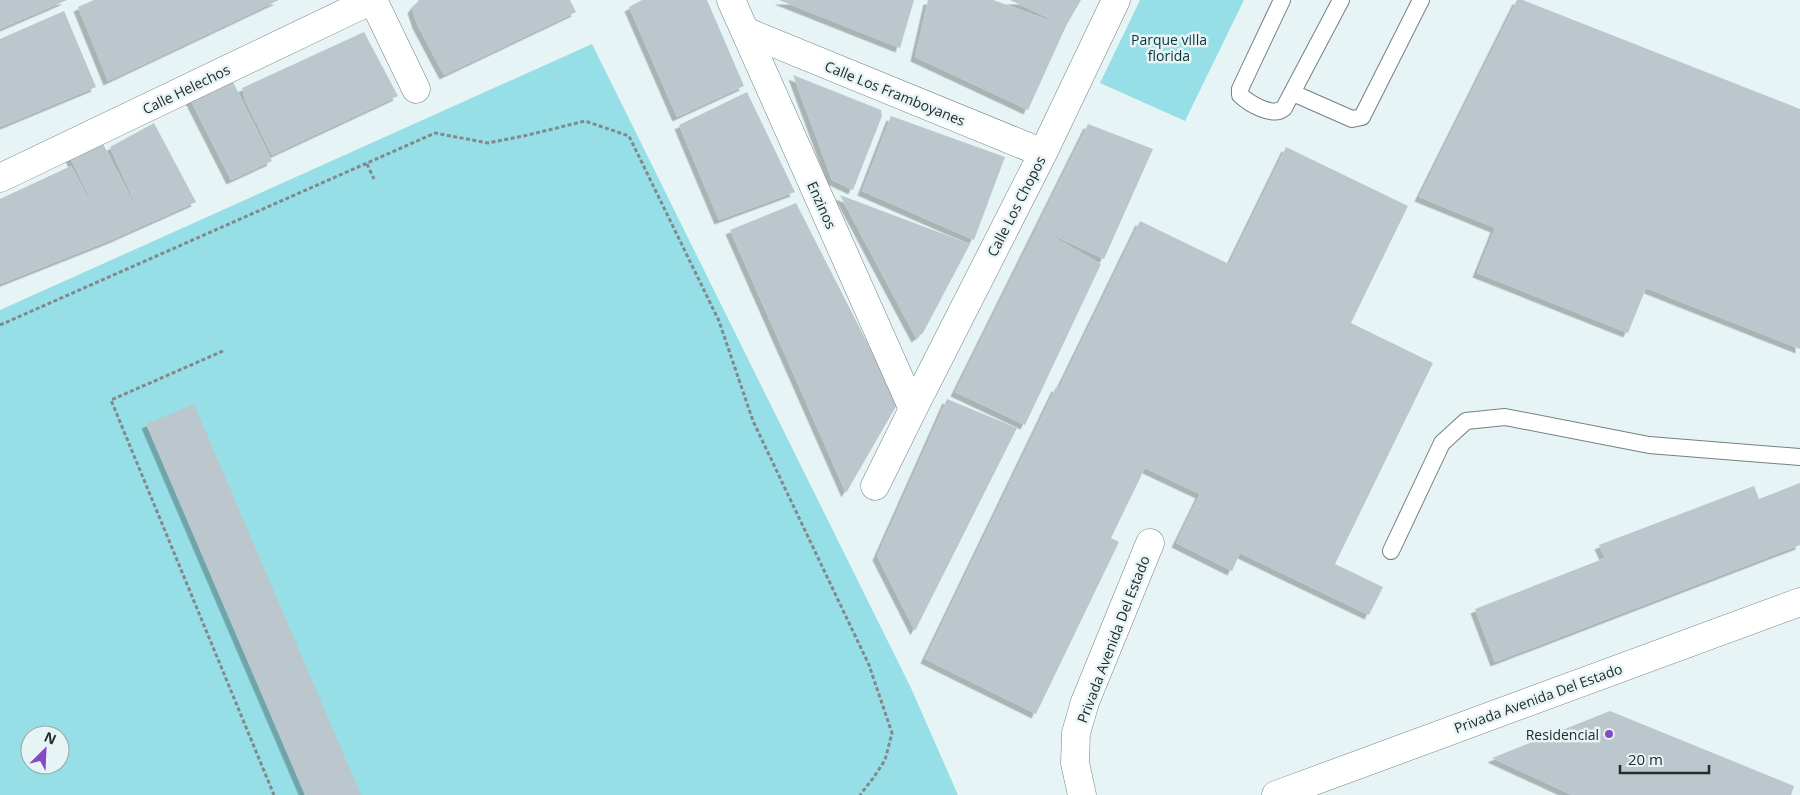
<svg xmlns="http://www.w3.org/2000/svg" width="1800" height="795" font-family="'Open Sans',sans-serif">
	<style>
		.green { fill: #97dfe7; fill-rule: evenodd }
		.building { fill: #bbc7cc; filter: url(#shadow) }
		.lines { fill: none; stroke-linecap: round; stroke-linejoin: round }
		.lane-casing { stroke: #748182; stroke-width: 18 }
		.street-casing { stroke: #748182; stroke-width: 29 }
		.path { stroke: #81898b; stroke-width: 3; stroke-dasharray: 4 2.5; stroke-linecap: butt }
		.lane { stroke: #fff; stroke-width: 16 }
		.street { stroke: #fff; stroke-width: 28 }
		.poi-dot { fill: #824bc2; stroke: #e7f4f6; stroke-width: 2 }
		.labels { text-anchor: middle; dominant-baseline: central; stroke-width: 5; stroke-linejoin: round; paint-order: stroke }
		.park-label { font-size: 14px; fill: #073438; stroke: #e7f4f6 }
		.street-label { font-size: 14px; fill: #252a2b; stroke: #e7f4f6 }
		.poi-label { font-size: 14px; fill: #252a2b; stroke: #e7f4f6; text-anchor: end }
	</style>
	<defs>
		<filter id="shadow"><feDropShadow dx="-4.5" dy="4.5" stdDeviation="0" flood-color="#0004"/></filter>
	</defs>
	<rect width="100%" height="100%" fill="#e7f4f6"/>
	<!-- green -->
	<path class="green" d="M1140,0H1244L1185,121L1100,83Z
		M592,44L911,688L958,795H0V310ZM30,735H60V765H30Z"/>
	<!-- building -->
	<path class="building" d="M0,0H67L0,29Z
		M94,0H279L108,81L78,7Z
		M419,0H570L576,12L444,75L417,24L412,9Z
		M642,0H707L744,86L677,117L629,7Z
		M779,0H914L900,48Z
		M928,0H993L1063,25L1010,0H1081L1066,26L1028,110L915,57Z
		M1517,0H1523L1800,109V349L1646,288L1628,333L1477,273L1495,228L1419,197Z
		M64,11L96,87L0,127V39Z
		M364,32L398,96L272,155L245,100L242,88Z
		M793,75L881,110L882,116L853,190L832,180Z
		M231,78L272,161L231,180L190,99Z
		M747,92L795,192L719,220L679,125Z
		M891,116L1005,157L974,240L862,191Z
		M154,123L196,202L111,240L0,284V199L71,166L104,227L69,155L101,140L142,219L110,147Z
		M1088,124L1153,149L1104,259L1040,229L1101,264L1025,425L955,392Z
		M1286,147L1408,206L1351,323L1433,363L1335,564L1383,587L1369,615L1240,553L1232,571L1176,543L1200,494L1145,468L1111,538L1119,542L1036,714L925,659L1056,387L1059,388L1140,221L1229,264Z
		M840,195L970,244L923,333L916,338Z
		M796,203L898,403L846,493L730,230Z
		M947,399L1017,428L915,631L877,556Z
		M194,404L361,795H305L146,424Z
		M1800,483V545L1495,662L1475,609L1605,558L1599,545L1754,486L1759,499Z
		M1610,711L1794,786L1791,795H1572L1492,758Z"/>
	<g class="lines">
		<!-- lane casing -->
		<g class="lane-casing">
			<path id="lane" d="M1282,0L1240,89V95C1250,104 1273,118 1284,108L1341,0
				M1293,93L1352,119L1362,117L1421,0
				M1391,551L1442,443L1466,421L1505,417L1649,445L1800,457"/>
		</g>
		<!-- street casing -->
		<g class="street-casing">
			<path id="street" d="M373,0L416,89
				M731,0L913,409
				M747,32L1043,153
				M0,178L372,0
				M875,486L913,409L1043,153L1116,0
				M1082,795L1075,763L1076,733L1085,702L1150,543
				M1276,795L1800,602"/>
		</g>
		<!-- path -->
		<path class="path" d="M367,164L374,179
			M0,325L435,133L488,143L528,135L585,121L629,136L719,321L753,421L869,665L892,733L885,760L874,777L860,795
			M223,351L111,400L274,795"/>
		<!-- lane -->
		<use href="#lane" class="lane"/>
		<!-- street -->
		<use href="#street" class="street"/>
	</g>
	<!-- markers -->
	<circle class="poi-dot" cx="1609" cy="734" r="5"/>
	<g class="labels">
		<!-- park labels -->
		<g class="park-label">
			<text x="1169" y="39">Parque villa<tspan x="1169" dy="16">florida</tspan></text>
		</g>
		<!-- street labels -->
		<g class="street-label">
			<text transform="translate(186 89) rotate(-26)">Calle Helechos</text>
			<text transform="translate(895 93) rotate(22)">Calle Los Framboyanes</text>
			<text transform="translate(822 205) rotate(66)">Enzinos</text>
			<text transform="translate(1016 206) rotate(-63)">Calle Los Chopos</text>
			<text transform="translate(1113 639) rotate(-69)">Privada Avenida Del Estado</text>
			<text transform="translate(1538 698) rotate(-20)">Privada Avenida Del Estado</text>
		</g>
		<!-- poi labels -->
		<g class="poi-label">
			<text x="1599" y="734">Residencial</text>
		</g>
	</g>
	<!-- north arrow -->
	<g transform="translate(45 750) rotate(24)"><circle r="24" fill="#e7f4f6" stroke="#99a3a5"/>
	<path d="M0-4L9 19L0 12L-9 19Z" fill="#824bc2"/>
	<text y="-8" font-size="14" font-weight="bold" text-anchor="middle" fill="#252a2b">N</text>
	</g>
	<!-- scale -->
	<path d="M1620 765v8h89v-8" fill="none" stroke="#252a2b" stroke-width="2.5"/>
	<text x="1628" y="765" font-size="15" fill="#252a2b" stroke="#e7f4f6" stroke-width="4" paint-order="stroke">20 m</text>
</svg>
